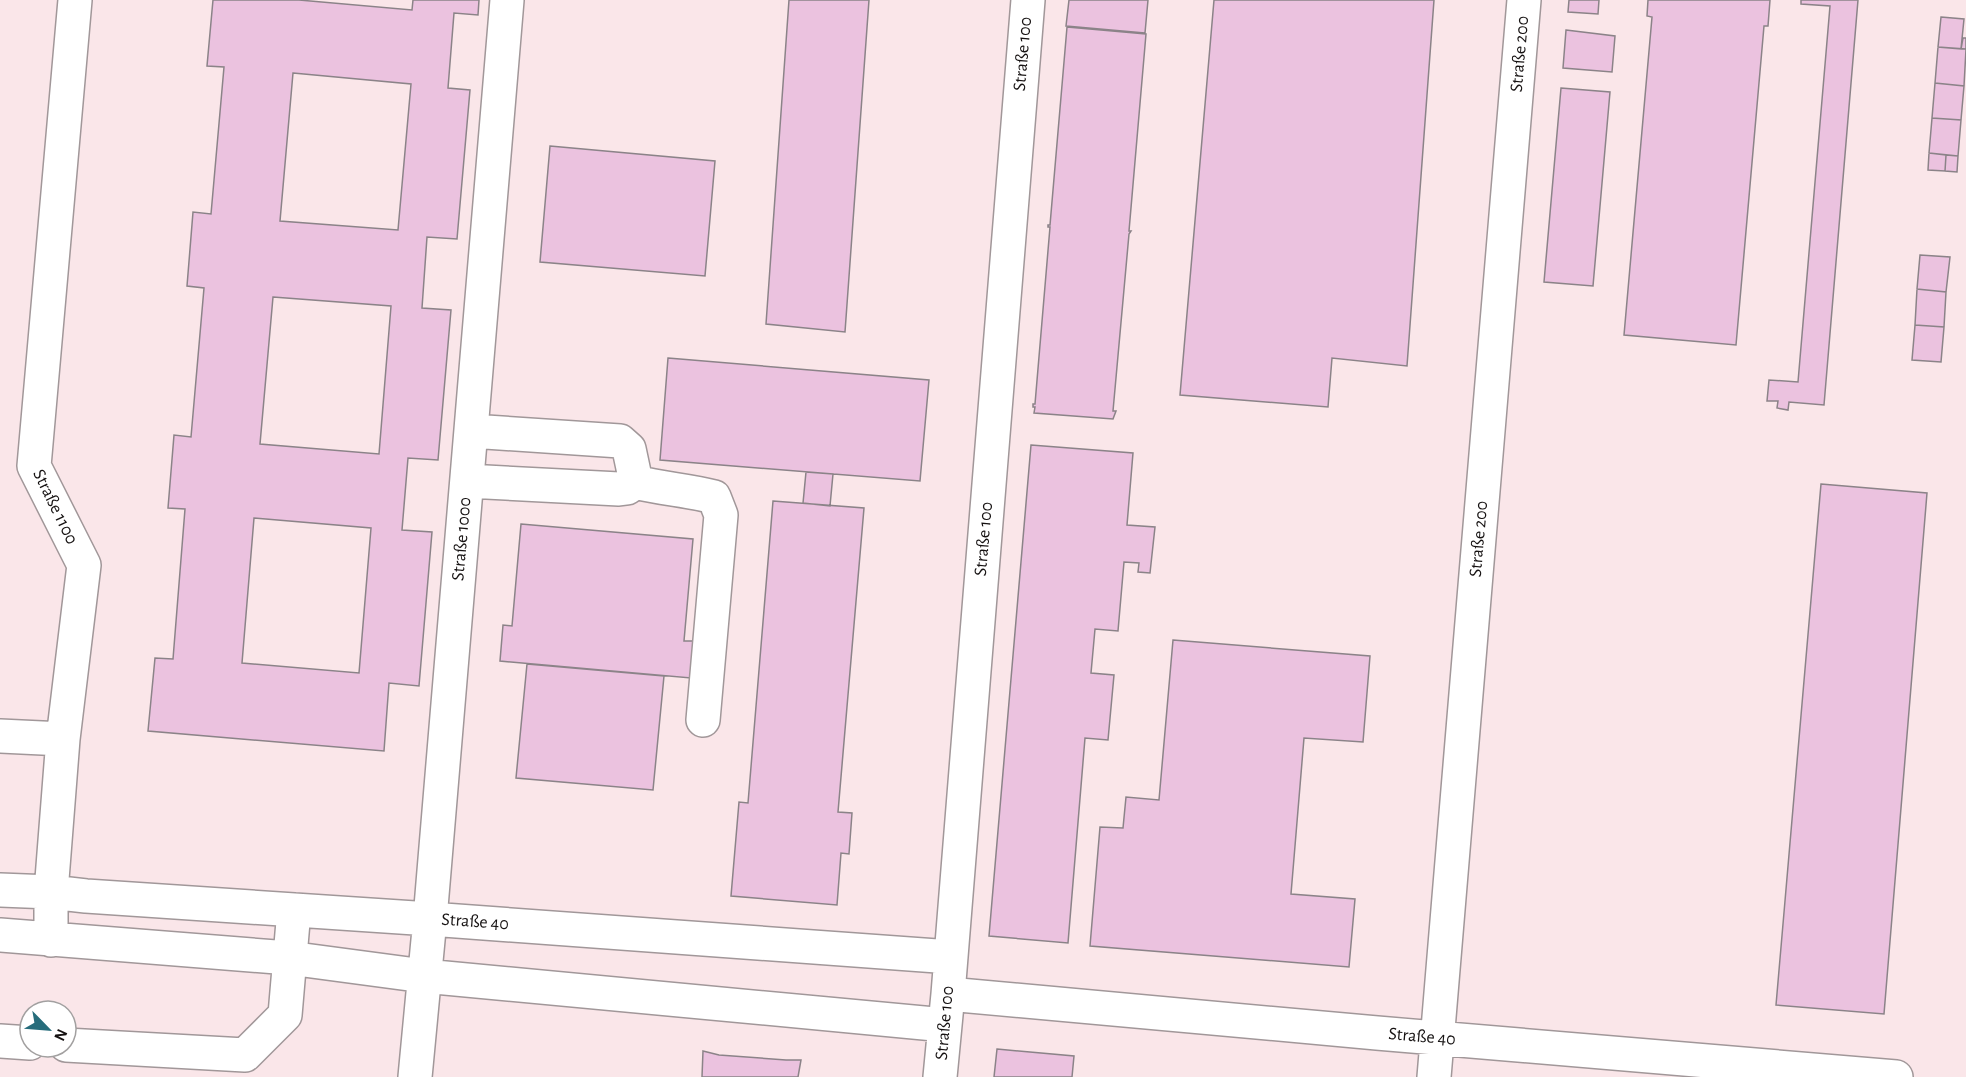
<svg xmlns="http://www.w3.org/2000/svg" width="1966" height="1077" font-family="'Alegreya Sans',sans-serif">
	<style>
		.built { fill: #fae6e9; fill-rule: evenodd }
		.building { fill: #ebc2df; stroke: #8b8388; stroke-width: 1.5; fill-rule: evenodd }
		.lines { fill: none; stroke-linecap: round; stroke-linejoin: round }
		.minor-casing { stroke: #a19799; stroke-width: 36 }
		.minor { stroke: #fff; stroke-width: 33 }
		.labels { text-anchor: middle; dominant-baseline: central; stroke-width: 4.5; stroke-linejoin: round; paint-order: stroke }
		.street-label { font-size: 18px; fill: #161212; stroke: #fff }
	</style>
	<rect width="100%" height="100%" fill="#fef5f6"/>
	<!-- built -->
	<path class="built" d="M0,0H1966V1077H0ZM30,1011H66V1047H30Z"/>
	<!-- building -->
	<path class="building" d="M213,0H299L412,10L413,0H479L478,15L454,13L448,88L470,90L457,239L427,237L422,308L451,310L438,460L408,458L402,530L432,532L419,686L389,683L384,751L148,731L155,658L173,659L185,509L168,508L174,435L191,437L204,288L187,286L193,212L211,214L224,67L207,66ZM293,73L411,84L398,230L280,221ZM273,297L391,306L379,454L260,444ZM254,518L371,528L359,673L242,663Z
		M789,0H869L845,332L766,324Z
		M1069,0H1148L1145,33L1066,26Z
		M1214,0H1434L1407,366L1332,358L1328,407L1180,395Z
		M1569,0H1599L1598,14L1568,12Z
		M1648,0H1770L1768,26H1764L1736,345L1624,335L1652,17L1647,16Z
		M1801,0H1858L1824,405L1789,402L1788,410L1777,408L1778,401H1767L1769,380L1798,382L1830,6L1801,4Z
		M1941,17L1964,19L1961,49L1938,47Z
		M1067,27L1146,34L1129,231H1131L1129,234L1113,411H1116L1113,419L1034,413L1035,407H1033V404H1035L1050,227H1048V225H1050Z
		M1566,30L1615,36L1612,72L1563,68Z
		M1963,38H1966V49H1961Z
		M1938,47L1966,49L1964,86L1935,83Z
		M1935,83L1964,86L1961,120L1932,118Z
		M1561,88L1610,92L1593,286L1544,282Z
		M1932,118L1961,120L1958,156L1929,153Z
		M550,146L715,161L705,276L540,262Z
		M1929,153L1946,155L1945,171L1928,170Z
		M1946,155L1958,156L1957,172L1945,171Z
		M1920,255L1950,257L1946,292L1917,289Z
		M1917,289L1946,292L1944,327L1915,325Z
		M1915,325L1944,327L1941,362L1912,360Z
		M668,358L929,380L920,481L660,460Z
		M1031,445L1133,453L1127,525L1155,527L1150,573L1138,572L1139,563L1124,562L1118,631L1095,629L1091,673L1114,675L1108,740L1085,738L1068,943L989,936Z
		M806,472L833,474L830,506L803,503Z
		M1821,484L1927,493L1884,1014L1776,1005Z
		M773,501L864,508L838,812L852,813L849,854L841,853L837,905L731,896L739,802L748,803Z
		M521,524L693,539L684,641H694L691,678L500,661L503,625L512,626Z
		M1173,640L1370,656L1363,742L1304,738L1291,894L1355,899L1349,967L1090,946L1100,827L1123,828L1126,797L1159,800Z
		M527,664L664,676L653,790L516,778Z
		M997,1049L1074,1056L1072,1077H994Z
		M703,1051L719,1055L786,1060H801L798,1077H702Z"/>
	<g class="lines">
		<!-- minor casing -->
		<g class="minor-casing">
			<path id="minor" d="M471,431L620,441L629,449L636,482C662,489 688,490 714,497L721,515L703,720
				M467,481L619,489L627,488L636,482
				M0,736L63,739
				M0,890L51,892L86,896L430,919L951,957
				M0,935L289,958L424,976L945,1025
				M51,940V892L63,739L84,565L34,466L75,0
				M948,994L1377,1033L1896,1077
				M0,1041L30,1043
				M66,1045L245,1055L285,1015L294,910
				M415,1077L430,919L507,0
				M940,1077L948,994L1028,0
				M1434,1077L1524,0"/>
		</g>
		<!-- minor -->
		<use href="#minor" class="minor"/>
	</g>
	<g class="labels">
		<!-- street labels -->
		<g class="street-label">
			<text transform="translate(1023 54) rotate(-85)">Straße 100</text>
			<text transform="translate(1520 54) rotate(-85)">Straße 200</text>
			<text transform="translate(55 507) rotate(64)">Straße 1100</text>
			<text transform="translate(462 539) rotate(-85)">Straße 1000</text>
			<text transform="translate(984 539) rotate(-85)">Straße 100</text>
			<text transform="translate(1479 539) rotate(-85)">Straße 200</text>
			<text transform="translate(475 922) rotate(4)">Straße 40</text>
			<text transform="translate(945 1023) rotate(-85)">Straße 100</text>
			<text transform="translate(1422 1037) rotate(5)">Straße 40</text>
		</g>
	</g>
	<!-- north arrow -->
	<g transform="translate(48 1029) rotate(115)"><circle r="28" fill="#ffffff" stroke="#a2a0a0" stroke-width="1.5"/>
	<path d="M0-4.5L10 22L0 15L-10 22Z" fill="#266c7b"/>
	<text y="-9" font-size="16" font-weight="bold" text-anchor="middle" fill="#161212">N</text>
	</g>
</svg>
